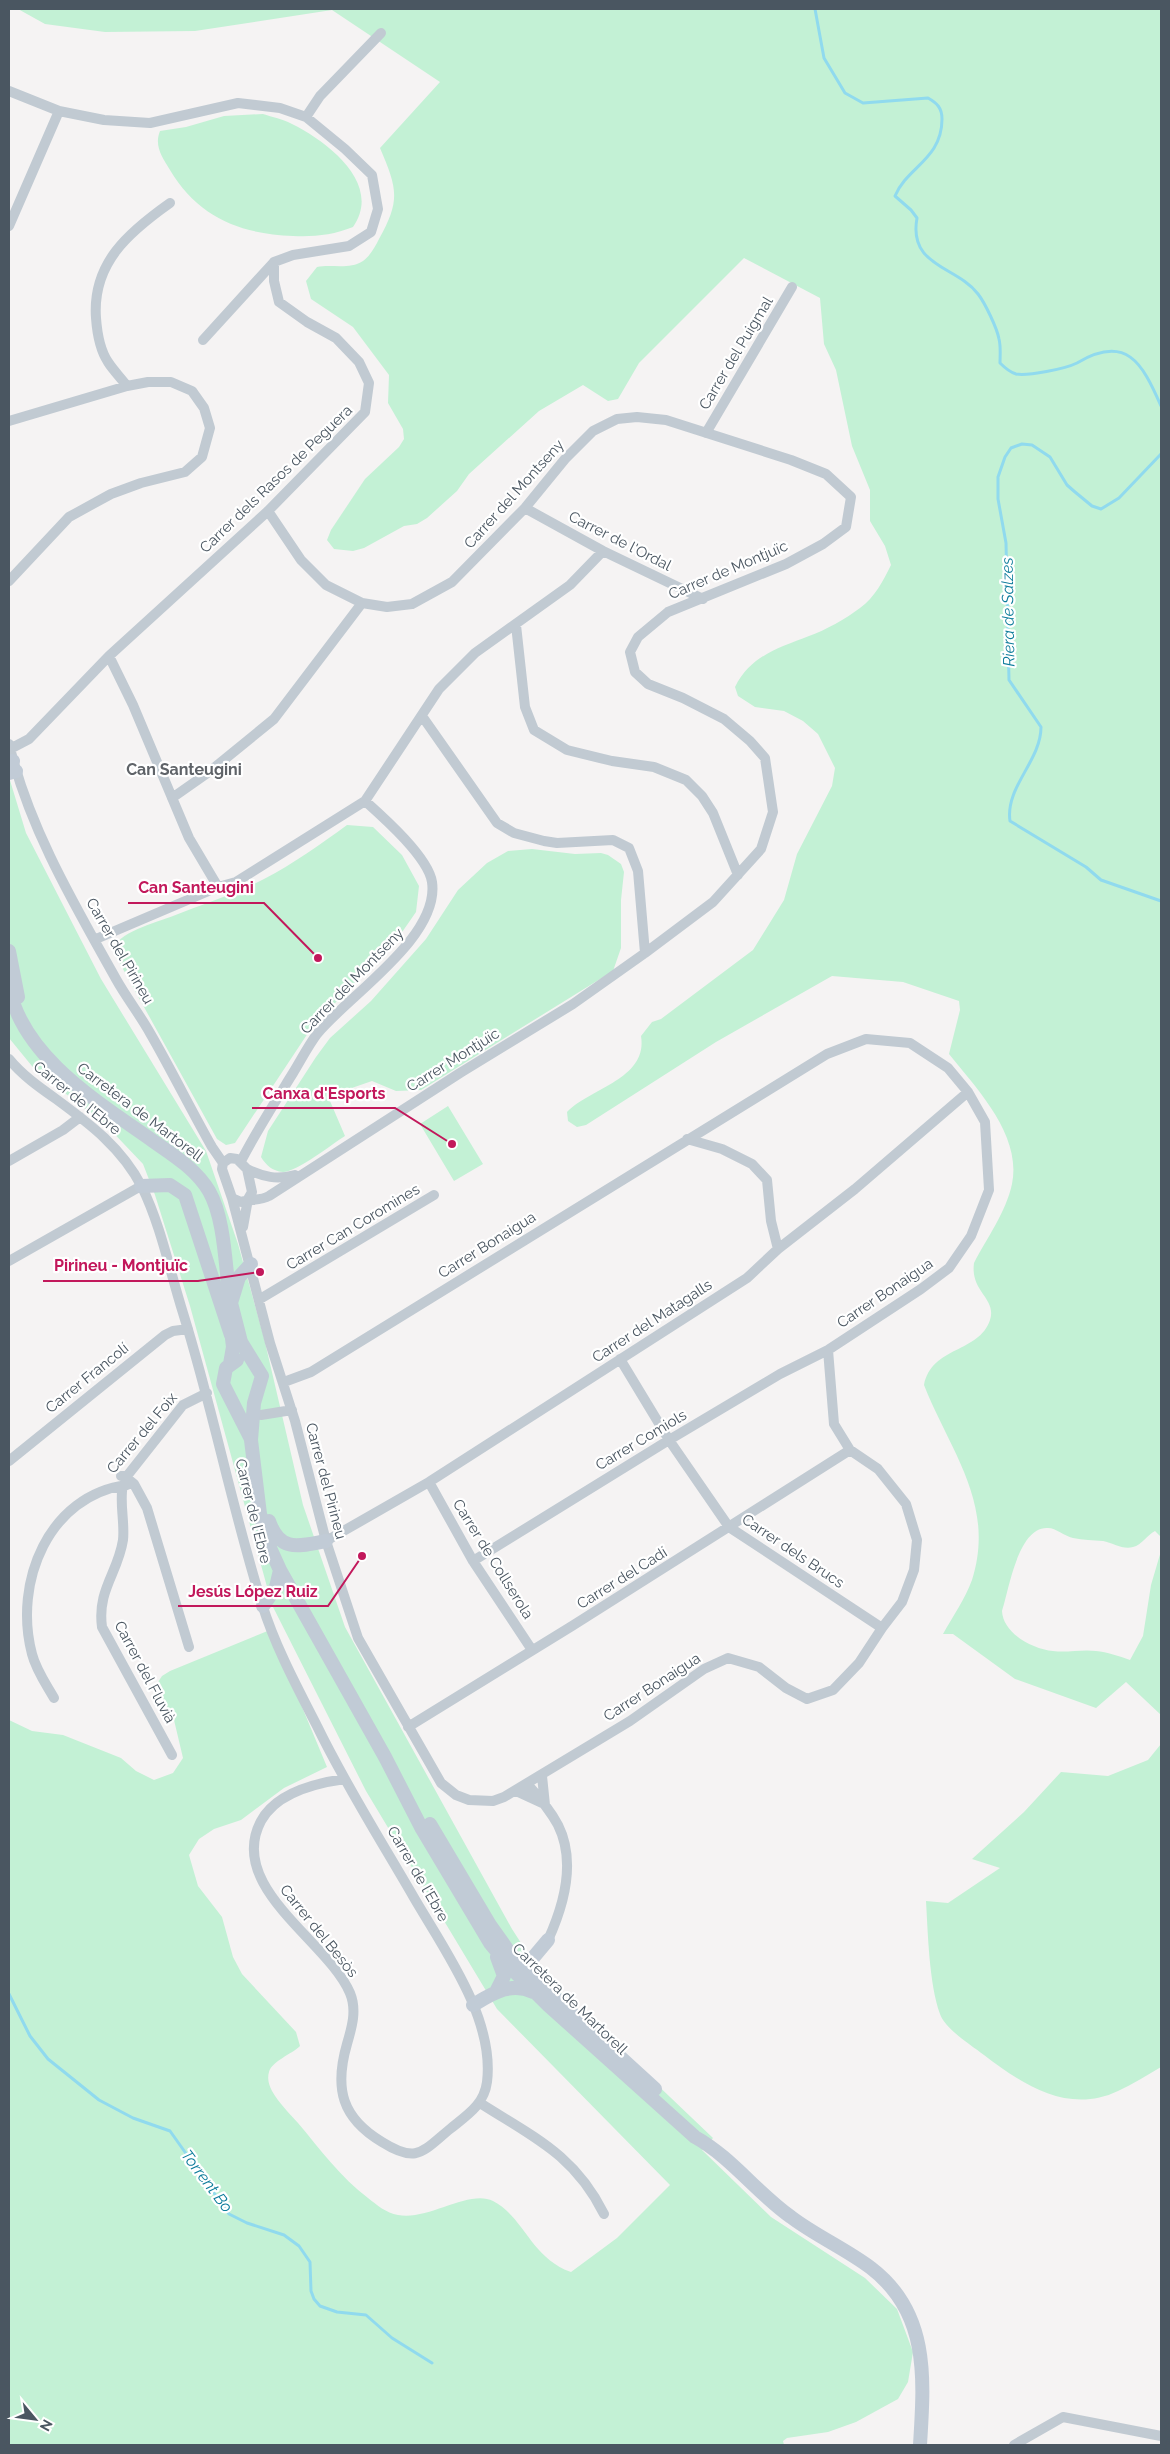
<svg xmlns="http://www.w3.org/2000/svg" width="1170" height="2454" font-family="Raleway,sans-serif">
	<style>
		.green { fill: #c3f1d5 }
		.lines { fill: none; stroke-linecap: round; stroke-linejoin: round }
		.stream { stroke: #90daee; stroke-width: 3 }
		.street { stroke: #c1cad2; stroke-width: 10 }
		.secondary { stroke: #c1cbd6; stroke-width: 14 }
		.labels { text-anchor: middle; dominant-baseline: central; stroke-width: 4.5; stroke-linejoin: round; paint-order: stroke }
		.street-label { font-size: 15px; fill: #4a5661; stroke: #fff }
		.water-label { font-size: 16px; font-style: italic; fill: #0c7c9b; stroke: #fff }
		.neighbourhood-label { font-size: 16px; font-weight: bold; fill: #5f6368; stroke: #fff }
		.leader { fill: none; stroke: #c2185b; stroke-width: 2 }
		.callout-dot { fill: #c2185b; stroke: #fff; stroke-width: 2 }
		.callout-label { font-size: 16px; text-anchor: middle; font-weight: bold; fill: #c2185b; stroke: #fff; stroke-width: 4.5; stroke-linejoin: round; paint-order: stroke }
	</style>
	<rect width="100%" height="100%" fill="#f5f3f3"/>
	<!-- green -->
	<path class="green" d="M18,9H1161V1537L1155,1531C1147,1535 1142,1545 1133,1547C1123,1550 1113,1543 1103,1541C1093,1540 1083,1540 1073,1538C1064,1536 1056,1528 1048,1528C1018,1526 1009,1590 1002,1611C1003,1633 1032,1649 1053,1651C1067,1653 1082,1649 1096,1651C1107,1652 1119,1656 1130,1660L1143,1636L1151,1585L1161,1551V1715L1126,1682L1096,1708L1015,1679L953,1634H943C953,1616 965,1599 972,1580C996,1504 950,1451 924,1385C932,1346 979,1353 990,1320C997,1298 970,1292 974,1263C987,1238 1006,1212 1012,1184C1022,1135 977,1089 949,1054L960,1010L959,1001L903,982L832,976L716,1042L586,1125L577,1127L568,1121L567,1112C590,1088 648,1079 641,1036L652,1022L661,1019L753,950L784,900L797,854L832,786L835,768L818,734L803,721L784,711L755,707L738,696L735,687C751,655 779,648 809,636C824,631 847,618 860,608C875,597 883,581 891,565L885,546L870,521V490L852,446L836,370L824,344L820,298L744,258L639,363L618,399L608,401L583,385L539,411L469,474L457,491L427,518L417,524L404,526L364,548L353,551L334,549L327,540L331,530L365,479L399,447L404,439L403,429L388,403L389,375L353,327L311,299L306,281L317,267C332,264 349,270 363,261C370,256 375,247 379,239C401,200 397,188 380,148L440,82L332,10L195,31L105,32L45,24Z
		M263,114C272,117 283,119 292,124C328,142 383,184 353,227C333,235 314,237 293,236C240,234 198,217 170,170C162,157 154,146 160,131L186,127L224,116Z
		M9,777L26,833L101,979L206,1151L238,1244L264,1338L303,1505L345,1627L512,1929L541,1974L713,2138L702,2150L771,2217L865,2278L897,2309L913,2352L908,2382L898,2399L856,2422L828,2432L787,2438L783,2441L784,2445H9V1720L32,1731L63,1735L121,1758L136,1771L154,1780L173,1773L183,1758L174,1720L156,1685L162,1676L170,1671L270,1630L327,1767L284,1788L241,1820L214,1829L199,1839L189,1855L198,1886L222,1917L233,1957L242,1974L296,2032L300,2046C292,2054 272,2061 269,2072C267,2079 269,2085 272,2091C279,2103 289,2113 298,2123C320,2149 341,2178 368,2198C377,2205 386,2213 398,2215C428,2221 469,2189 493,2201C524,2217 531,2258 571,2272L617,2238L670,2185L497,2009L366,1791L272,1605L190,1306L155,1195L143,1164L104,1123L36,1071L9,1038Z
		M347,825L373,827L402,855L419,886L416,912L398,938L312,1027L235,1143L226,1145L217,1139L113,951C115,933 157,922 173,916C203,904 235,894 264,879C293,864 321,844 347,825Z
		M532,849L575,854L601,853L608,855L621,864L624,872L621,900V948L613,971L421,1090L396,1091L372,1081L346,1090L327,1094L345,1136C332,1144 297,1172 283,1172C272,1171 266,1165 261,1157L268,1131L316,1057L330,1038L371,1001L426,939L458,890L487,863L508,851Z
		M448,1106L483,1164L454,1181L420,1124Z
		M1161,1744V2067C1147,2075 1133,2084 1118,2091C1068,2115 1022,2084 984,2055C971,2045 945,2029 940,2014C929,1983 928,1934 926,1901L948,1903L1000,1868L972,1859L1024,1812L1061,1772L1108,1776L1148,1760Z"/>
	<g class="lines">
		<!-- stream -->
		<path class="stream" d="M815,9L824,58L845,93L863,103L928,98C937,103 942,108 942,119C942,159 907,167 895,196L911,210L917,218C908,267 957,266 978,294C985,303 997,328 999,339C1001,347 1000,355 1000,363C1004,367 1009,372 1016,374C1028,376 1065,369 1077,363C1126,334 1142,362 1161,406
			M1161,454L1119,498L1101,509L1092,506L1075,492L1067,485L1050,457L1032,445L1022,444L1011,448L1005,457L998,477V499L1006,543L1009,680L1041,727C1041,761 1005,787 1010,821L1086,867L1101,880L1161,901
			M9,1994L30,2036L48,2059L99,2100L133,2118L170,2131L229,2214L247,2223L284,2235L299,2246L310,2262L311,2291L314,2299L320,2306L337,2312L366,2315L392,2338L432,2363"/>
		<!-- street -->
		<path class="street" d="M9,91L59,111L104,120L150,123L238,103L280,108L306,117L345,149L372,175L378,209L371,232L349,246L293,255L274,262V281L279,302L307,322L336,338L359,362L369,383L365,412L268,511L109,656L29,739L10,749
			M306,117L320,96L381,33
			M9,226L59,111
			M203,340L274,262
			M127,386C121,378 113,370 108,362C100,350 97,332 96,318C92,263 129,232 170,203
			M9,421L127,386L148,382H171L192,391L204,408L210,428L202,457L185,472L141,483L111,494L69,517L9,581
			M706,433L792,287
			M525,508L603,551L703,599
			M516,625L525,707L534,730L567,750L612,761L654,767L686,780L702,796L713,813L738,875
			M109,656L133,705L189,838L218,887
			M422,716L497,823L514,833L544,841L557,843L613,840L629,848L638,871L645,953
			M9,744C29,828 74,904 116,979C126,997 140,1015 150,1033C172,1071 191,1110 212,1147L223,1163L222,1169L232,1198L241,1202C250,1199 260,1201 269,1196L460,1073L573,1004L645,953L713,902L761,849L773,812L765,758L750,741L724,719L683,698L648,684L635,672L630,652L638,637L668,612L786,564L823,544L846,527L851,497L826,474L791,460L666,420L637,417L617,419L593,431L565,459L525,508L452,582L412,604L387,607L362,603L326,585L301,560L268,511
			M172,798L209,772L274,719L362,603
			M96,939L218,887L236,882L365,801L439,689L475,653L570,585L603,551
			M9,1059C22,1075 39,1087 56,1099C90,1124 122,1148 142,1187C161,1226 170,1272 183,1313C213,1409 232,1509 262,1604C275,1646 297,1687 317,1726C345,1784 380,1839 413,1896C443,1948 495,2018 487,2082C484,2105 467,2115 450,2129C422,2152 417,2164 382,2142C342,2118 334,2089 347,2044C352,2027 357,2010 350,1993C328,1941 226,1887 261,1821C276,1793 316,1783 345,1779
			M687,1139L722,1149L752,1164L767,1180L771,1221L778,1249
			M9,1161L63,1130L80,1117
			M241,1161C257,1130 275,1102 293,1073C301,1060 308,1046 317,1034C349,995 440,937 432,882C428,857 384,818 365,801
			M223,1163L230,1158L237,1159L247,1169L252,1192L248,1199L243,1227
			M247,1169C263,1177 277,1180 295,1175
			M232,1198L270,1343L295,1421L326,1541L358,1638L441,1783L456,1795L469,1800L493,1801L504,1797L630,1721L704,1669L728,1658L759,1667L786,1688L807,1699L833,1690L859,1663L882,1628L902,1602L914,1570L917,1540L906,1504L878,1469L850,1450L834,1424L828,1350
			M9,1261L141,1186
			M260,1299L434,1195
			M620,1359L669,1440L729,1527L882,1628
			M284,1382L311,1372L827,1054L866,1039L910,1043L948,1068L968,1092L985,1122L989,1190L971,1236L949,1268L921,1289L828,1350L780,1374L669,1440L473,1561
			M261,1415L292,1410
			M9,1461L165,1335L173,1331L188,1329
			M121,1476H127L183,1405L207,1393
			M129,1480L134,1484L147,1508L189,1647
			M429,1482L473,1561L532,1650
			M123,1485C119,1501 125,1522 123,1540C118,1573 97,1590 102,1627L172,1755
			M326,1541L429,1482L747,1278L778,1249L855,1189L968,1092
			M54,1698C46,1684 36,1670 32,1654C13,1582 49,1495 127,1485L129,1480L127,1476
			M408,1727L572,1626L850,1450
			M542,1776L545,1805
			M528,1785C539,1797 550,1810 558,1825C576,1861 564,1905 548,1940
			M516,1791L542,1803
			M480,2103C533,2137 574,2154 604,2214
			M1014,2445L1063,2417L1161,2436"/>
		<!-- secondary -->
		<path class="secondary" d="M9,762L13,761
			M9,773L16,771
			M9,951L18,997
			M9,988C24,1058 98,1102 153,1141C173,1155 196,1169 209,1191C225,1219 225,1266 230,1299
			M141,1186L170,1185L185,1195L231,1335
			M251,1264L239,1277L231,1303L241,1342L262,1376L254,1403L251,1440L260,1514L270,1548L280,1570L385,1757L422,1829L490,1943L510,1967L548,2005L695,2137C731,2157 757,2193 791,2217C816,2236 846,2249 871,2268C930,2313 924,2380 920,2445
			M237,1360L226,1368L223,1384L250,1437
			M230,1364L233,1347L231,1330
			M269,1521C280,1553 299,1546 326,1541
			M263,1606L276,1587L280,1570
			M430,1824L490,1925L507,1949L526,1971L655,2089
			M497,1957L504,1976L497,1990
			M527,1977V1965L548,1940
			M473,2005C492,1994 511,1981 533,1992"/>
	</g>
	<g class="labels">
		<!-- street labels -->
		<g class="street-label">
			<text transform="translate(736 353) rotate(-59)">Carrer del Puigmal</text>
			<text transform="translate(276 479) rotate(-44)">Carrer dels Rasos de Peguera</text>
			<text transform="translate(514 494) rotate(-48)">Carrer del Montseny</text>
			<text transform="translate(620 541) rotate(27)">Carrer de l'Ordal</text>
			<text transform="translate(728 570) rotate(-23)">Carrer de Montjuïc</text>
			<text transform="translate(120 951) rotate(60)">Carrer del Pirineu</text>
			<text transform="translate(352 981) rotate(-46)">Carrer del Montseny</text>
			<text transform="translate(453 1060) rotate(-32)">Carrer Montjuïc</text>
			<text transform="translate(77 1098) rotate(39)">Carrer de l'Ebre</text>
			<text transform="translate(140 1112) rotate(37)">Carretera de Martorell</text>
			<text transform="translate(353 1227) rotate(-31)">Carrer Can Coromines</text>
			<text transform="translate(487 1245) rotate(-32)">Carrer Bonaigua</text>
			<text transform="translate(885 1293) rotate(-34)">Carrer Bonaigua</text>
			<text transform="translate(652 1321) rotate(-33)">Carrer del Matagalls</text>
			<text transform="translate(87 1378) rotate(-39)">Carrer Francolí</text>
			<text transform="translate(142 1433) rotate(-50)">Carrer del Foix</text>
			<text transform="translate(641 1440) rotate(-31)">Carrer Comiols</text>
			<text transform="translate(326 1481) rotate(75)">Carrer del Pirineu</text>
			<text transform="translate(253 1511) rotate(76)">Carrer de l'Ebre</text>
			<text transform="translate(793 1551) rotate(34)">Carrer dels Brucs</text>
			<text transform="translate(493 1559) rotate(58)">Carrer de Collserola</text>
			<text transform="translate(622 1578) rotate(-32)">Carrer del Cadí</text>
			<text transform="translate(145 1672) rotate(62)">Carrer del Fluvià</text>
			<text transform="translate(652 1687) rotate(-33)">Carrer Bonaigua</text>
			<text transform="translate(418 1874) rotate(60)">Carrer de l'Ebre</text>
			<text transform="translate(319 1931) rotate(51)">Carrer del Besòs</text>
			<text transform="translate(570 1999) rotate(44)">Carretera de Martorell</text>
		</g>
		<!-- water labels -->
		<g class="water-label">
			<text transform="translate(1008 612) rotate(-91)">Riera de Salzes</text>
			<text transform="translate(207 2181) rotate(53)">Torrent Bo</text>
		</g>
		<!-- neighbourhood labels -->
		<g class="neighbourhood-label">
			<text x="184" y="769">Can Santeugini</text>
		</g>
	</g>
	<!-- callouts -->
	<path class="leader" d="M318 958L264 903H128M452 1144L395 1108H252M260 1272L198 1281H43M362 1556L328 1606H178"/>
	<g class="callout-dot">
		<circle cx="318" cy="958" r="5"/>
		<circle cx="452" cy="1144" r="5"/>
		<circle cx="260" cy="1272" r="5"/>
		<circle cx="362" cy="1556" r="5"/>
	</g>
	<g class="callout-label">
		<text x="196" y="893">Can Santeugini</text>
		<text x="324" y="1099">Canxa d'Esports</text>
		<text x="121" y="1271">Pirineu - Montjuïc</text>
		<text x="253" y="1597">Jesús López Ruiz</text>
	</g>
	<!-- border -->
	<rect width="1170" height="2454" fill="none" stroke="#4a5661" stroke-width="20"/>
	<!-- north arrow -->
	<g transform="translate(35 2419) rotate(119)" stroke="#ffffff" stroke-width="4" paint-order="stroke">
	<path d="M0-4L9 19L0 12L-9 19Z" fill="#4a5661"/>
	<text y="-8" font-size="14" font-weight="bold" text-anchor="middle" fill="#4a5661">N</text>
	</g>
</svg>
